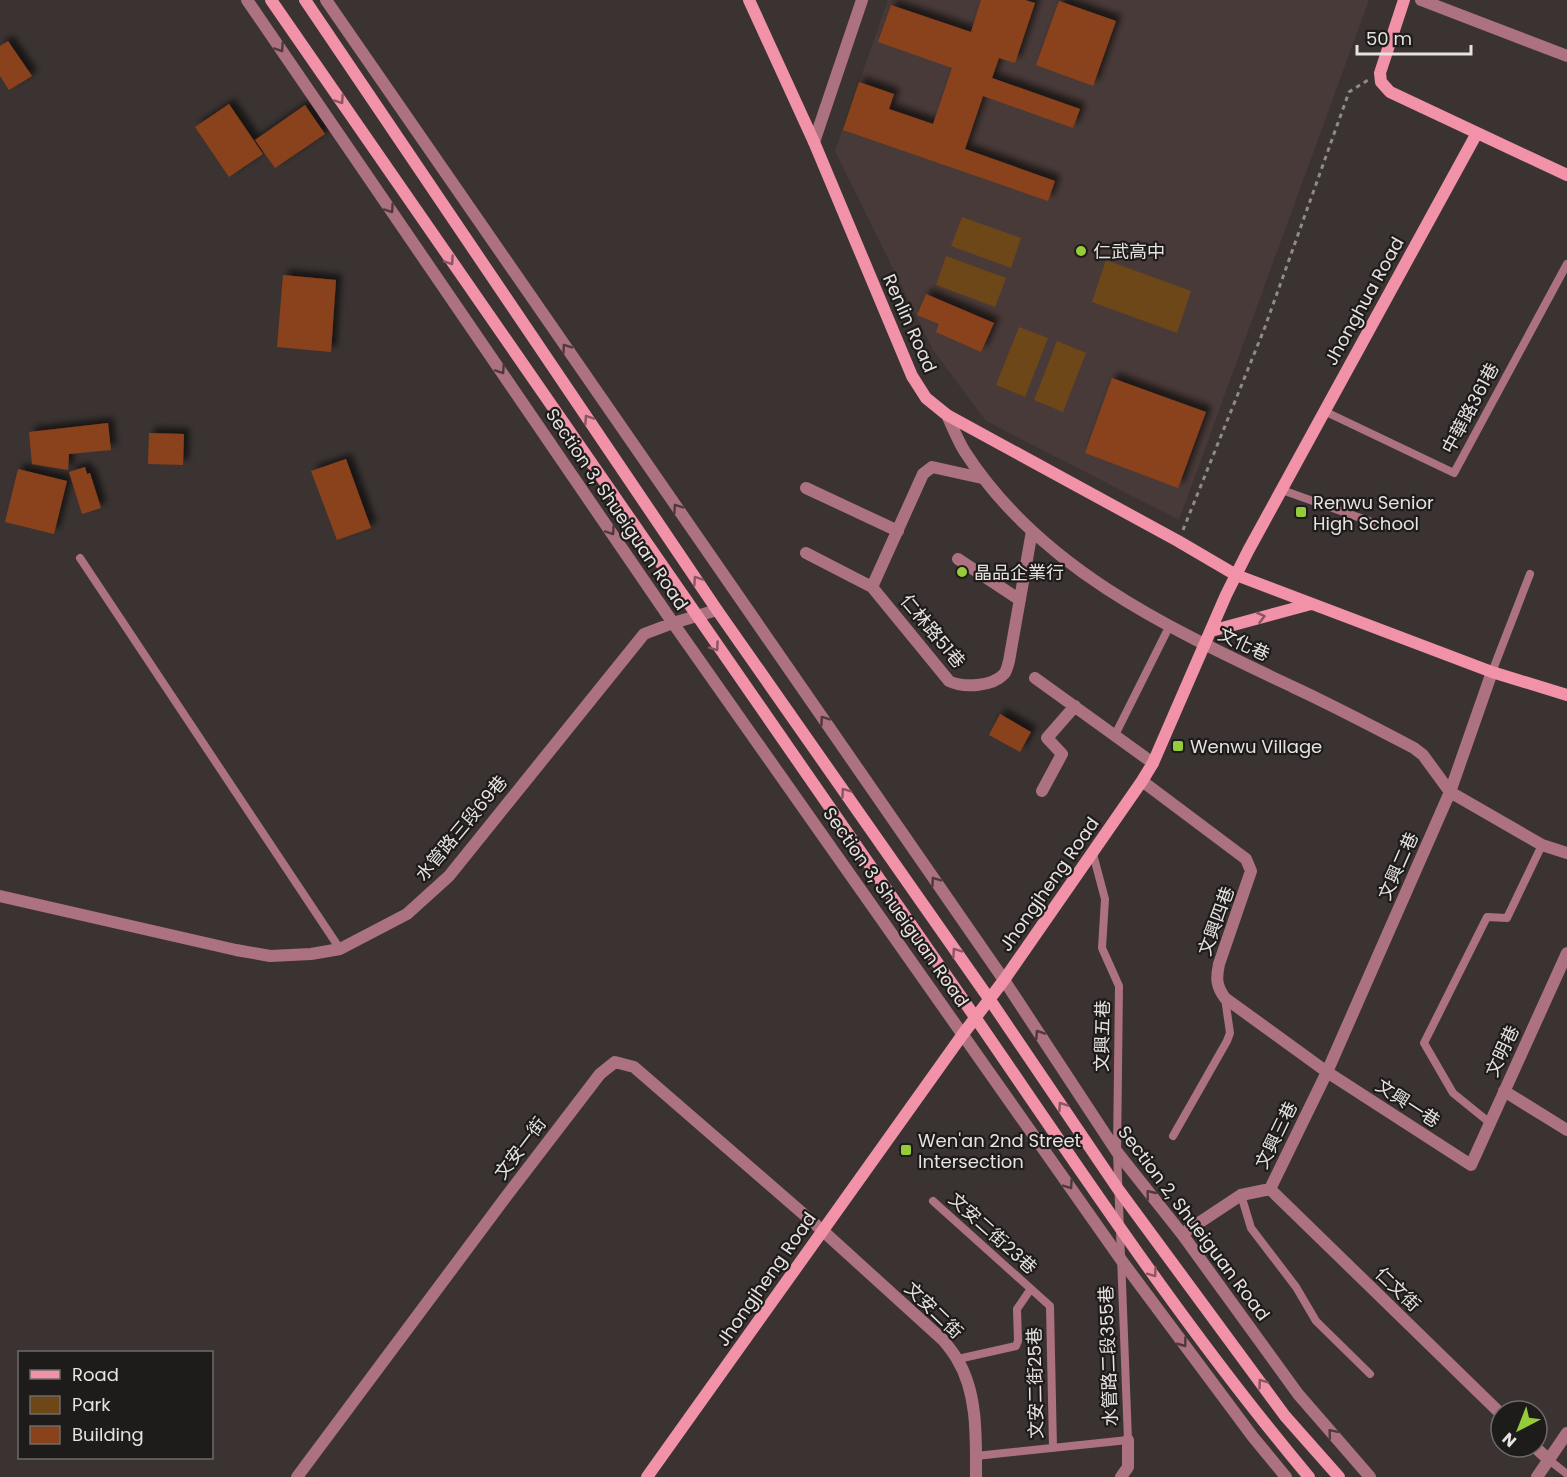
<svg xmlns="http://www.w3.org/2000/svg" width="1567" height="1477" font-family="Poppins,'Noto Sans TC',sans-serif">
	<style>
		.built { fill: #483a38 }
		.green { fill: #6e4719 }
		.building { fill: #8a421b; filter: url(#shadow) }
		.lines { fill: none; stroke-linecap: round; stroke-linejoin: round }
		.path { stroke: #908a89; stroke-width: 3; stroke-dasharray: 4.5 4.5; stroke-linecap: butt }
		.lane { stroke: #ad727f; stroke-width: 8 }
		.street { stroke: #ad727f; stroke-width: 12 }
		.secondary { stroke: #f192a9; stroke-width: 12 }
		.oneway { stroke: #50393e }
		.oneway2 { stroke: #885662 }
		.poi-dot { fill: #96cc3a; stroke: #1e1b1b; stroke-width: 2 }
		.labels { text-anchor: middle; dominant-baseline: central; stroke-width: 4.5; stroke-linejoin: round; paint-order: stroke }
		.poi-label { font-size: 18px; fill: #e6e2e1; stroke: #1e1b1b; text-anchor: start }
		.street-label { font-size: 18px; fill: #e6e2e1; stroke: #1e1b1b }
	</style>
	<defs>
		<filter id="shadow"><feDropShadow dx="5.5" dy="-5.5" stdDeviation="3" flood-color="#0009"/></filter>
	</defs>
	<rect width="100%" height="100%" fill="#3a3332"/>
	<!-- built -->
	<path class="built" d="M888,0H1369L1179,520L986,421L933,350L835,151Z"/>
	<!-- green -->
	<path class="green" d="M962,217L1021,238L1011,268L951,246Z
		M946,256L1006,278L995,307L936,285Z
		M1106,260L1191,291L1177,333L1092,302Z
		M1019,327L1048,338L1025,397L996,385Z
		M1057,341L1086,353L1063,412L1034,400Z"/>
	<!-- building -->
	<path class="building" d="M981,0H1025L1035,3L1015,63L999,58L992,78L1080,109L1073,128L983,96L965,149L1055,181L1048,201L843,130L859,82L894,94L889,109L933,124L952,68L878,42L891,5L971,32Z
		M1059,1L1116,21L1093,86L1036,65Z
		M8,41L32,76L9,90L0,76V46Z
		M229,104L263,154L229,177L195,127Z
		M305,105L325,134L275,168L255,140Z
		M283,275L336,280L331,352L277,347Z
		M926,294L994,323L981,352L936,332L939,324L917,315Z
		M1112,378L1206,412L1178,488L1085,453Z
		M108,423L111,450L69,454L68,470L32,464L29,432Z
		M149,433L184,434L183,465L148,464Z
		M346,459L371,528L337,540L311,471Z
		M85,467L87,474L90,473L101,508L82,514L69,472Z
		M18,469L67,481L54,534L5,522Z
		M1000,714L1031,732L1020,752L989,735Z"/>
	<g class="lines">
		<!-- path -->
		<path class="path" d="M1183,530L1265,327L1349,92L1368,80"/>
		<!-- lane -->
		<path class="lane" d="M1324,411L1454,473L1567,264
			M1282,490L1383,526
			M80,558L340,949
			M1492,672L1530,574
			M1115,735L1169,627
			M1490,1123L1453,1093L1424,1043L1487,917L1507,918L1542,845
			M1173,1136L1227,1041L1230,1033L1225,998
			M1241,1195L1251,1228L1296,1287L1316,1321L1370,1374
			M933,1201L1050,1306L1053,1448
			M958,1359L1016,1346L1018,1341L1017,1309L1030,1290
			M976,1456L1128,1440L1117,1152L1119,986L1102,948L1105,899L1093,854
			M1549,1460L1567,1474"/>
		<!-- street -->
		<path class="street" d="M247,0L673,623L1122,1261L1253,1437L1286,1477
			M326,0L1004,980L1117,1152L1182,1234L1298,1394L1370,1477
			M1421,0L1567,56
			M814,142L862,0
			M947,415C953,428 958,441 965,452C1041,570 1171,629 1293,687C1334,706 1374,727 1414,748L1423,755L1450,792L1542,845L1567,853
			M982,478L932,467L923,474L872,587L949,681C963,688 992,687 1004,674C1006,672 1008,665 1009,661L1032,531
			M806,488L898,531
			M806,553L872,587
			M958,559L1020,600
			M1035,678L1153,763
			M1142,781L1246,859L1251,871L1219,964C1216,978 1216,986 1225,998L1327,1072L1471,1165L1567,953
			M1042,791L1062,754L1047,738L1075,706
			M0,896L236,950L270,956L311,954L340,949L407,914L449,876L644,634L673,623L717,610
			M1504,1091L1567,1130
			M1270,1189L1501,1414
			M1182,1234L1241,1195L1270,1189L1327,1072L1450,792L1492,672
			M1535,1447L1549,1460
			M297,1477L505,1198L600,1074L615,1062L634,1067L823,1231L943,1340C948,1346 953,1352 957,1359C978,1393 976,1439 976,1477
			M1121,1477L1128,1467V1440
			M1537,1477L1567,1433"/>
		<!-- secondary -->
		<path class="secondary" d="M271,0C490,319 709,638 932,955C1055,1131 1171,1313 1309,1477
			M305,0L717,610L990,1000L1118,1189L1285,1416L1339,1477
			M749,0L814,142L912,376L926,398L947,415L1178,541L1236,575L1492,672L1567,695
			M1404,0L1380,73L1381,82L1390,92L1567,175
			M1211,631L1311,604
			M647,1477L963,1034L1004,980L1142,781L1153,763L1226,595L1248,551L1477,133"/>
	</g>
	<!-- one-way arrows -->
	<defs><path id="oneway-chevron" d="M-2-3.5L2.5 0L-2 3.5" fill="none" stroke-width="1.6" stroke-linecap="round" stroke-linejoin="round" transform="scale(1.5)"/></defs>
	<g class="oneway">
		<use href="#oneway-chevron" transform="translate(280 48) rotate(56)"/>
		<use href="#oneway-chevron" transform="translate(390 209) rotate(56)"/>
		<use href="#oneway-chevron" transform="translate(566 348) rotate(-125)"/>
		<use href="#oneway-chevron" transform="translate(501 370) rotate(56)"/>
		<use href="#oneway-chevron" transform="translate(677 508) rotate(-125)"/>
		<use href="#oneway-chevron" transform="translate(611 531) rotate(56)"/>
		<use href="#oneway-chevron" transform="translate(824 720) rotate(-125)"/>
		<use href="#oneway-chevron" transform="translate(935 881) rotate(-125)"/>
		<use href="#oneway-chevron" transform="translate(1039 1034) rotate(-123)"/>
		<use href="#oneway-chevron" transform="translate(1069 1185) rotate(55)"/>
		<use href="#oneway-chevron" transform="translate(1150 1194) rotate(-129)"/>
		<use href="#oneway-chevron" transform="translate(1183 1343) rotate(53)"/>
		<use href="#oneway-chevron" transform="translate(1332 1433) rotate(-130)"/>
	</g>
	<g class="oneway2">
		<use href="#oneway-chevron" transform="translate(340 100) rotate(56)"/>
		<use href="#oneway-chevron" transform="translate(450 261) rotate(56)"/>
		<use href="#oneway-chevron" transform="translate(588 419) rotate(-124)"/>
		<use href="#oneway-chevron" transform="translate(697 580) rotate(-124)"/>
		<use href="#oneway-chevron" transform="translate(1261 617) rotate(-15)"/>
		<use href="#oneway-chevron" transform="translate(715 647) rotate(55)"/>
		<use href="#oneway-chevron" transform="translate(845 792) rotate(-125)"/>
		<use href="#oneway-chevron" transform="translate(956 952) rotate(-125)"/>
		<use href="#oneway-chevron" transform="translate(1062 1106) rotate(-124)"/>
		<use href="#oneway-chevron" transform="translate(1153 1273) rotate(54)"/>
		<use href="#oneway-chevron" transform="translate(1262 1383) rotate(-126)"/>
	</g>
	<!-- markers -->
	<g class="poi-dot">
		<circle cx="1081" cy="251" r="6"/>
		<rect x="1295" y="506" width="12" height="12" rx="3"/>
		<circle cx="962" cy="572" r="6"/>
		<rect x="1172" y="740" width="12" height="12" rx="3"/>
		<rect x="900" y="1144" width="12" height="12" rx="3"/>
	</g>
	<g class="labels">
		<!-- poi labels -->
		<g class="poi-label">
			<text x="1093" y="251">仁武高中</text>
			<text x="1313" y="502">Renwu Senior<tspan x="1313" dy="21">High School</tspan></text>
			<text x="974" y="572">晶品企業行</text>
			<text x="1190" y="746">Wenwu Village</text>
			<text x="918" y="1140">Wen'an 2nd Street<tspan x="918" dy="21">Intersection</tspan></text>
		</g>
		<!-- street labels -->
		<g class="street-label">
			<text transform="translate(1364 301) rotate(-61)">Jhonghua Road</text>
			<text transform="translate(910 323) rotate(66)">Renlin Road</text>
			<text transform="translate(1470 408) rotate(-62)">中華路361巷</text>
			<text transform="translate(617 509) rotate(56)">Section 3, Shueiguan Road</text>
			<text transform="translate(933 631) rotate(50)">仁林路51巷</text>
			<text transform="translate(1244 644) rotate(25)">文化巷</text>
			<text transform="translate(461 828) rotate(-50)">水管路三段69巷</text>
			<text transform="translate(1398 866) rotate(-66)">文興二巷</text>
			<text transform="translate(1049 884) rotate(-55)">Jhongjheng Road</text>
			<text transform="translate(896 907) rotate(55)">Section 3, Shueiguan Road</text>
			<text transform="translate(1216 921) rotate(-70)">文興四巷</text>
			<text transform="translate(1102 1036) rotate(-89)">文興五巷</text>
			<text transform="translate(1502 1051) rotate(-65)">文明巷</text>
			<text transform="translate(1408 1103) rotate(33)">文興一巷</text>
			<text transform="translate(1276 1135) rotate(-64)">文興三巷</text>
			<text transform="translate(520 1148) rotate(-53)">文安一街</text>
			<text transform="translate(1194 1223) rotate(53)">Section 2, Shueiguan Road</text>
			<text transform="translate(993 1233) rotate(42)">文安二街23巷</text>
			<text transform="translate(766 1279) rotate(-55)">Jhongjheng Road</text>
			<text transform="translate(1398 1289) rotate(44)">仁文街</text>
			<text transform="translate(934 1310) rotate(44)">文安二街</text>
			<text transform="translate(1108 1356) rotate(-92)">水管路二段355巷</text>
			<text transform="translate(1035 1383) rotate(-91)">文安二街25巷</text>
		</g>
	</g>
	<!-- legend -->
	<rect x="18" y="1351" width="195" height="108" fill="#1e1b1b" stroke="#6e6b6a" stroke-width="1.5"/>
	<rect x="30" y="1370" width="30" height="9" fill="#f192a9" stroke="#6e6b6a" stroke-width="1.5"/>
	<text x="72" y="1381" font-size="18" fill="#e6e2e1">Road</text>
	<rect x="30" y="1396" width="30" height="18" fill="#6e4719" stroke="#6e6b6a" stroke-width="1.5"/>
	<text x="72" y="1411" font-size="18" fill="#e6e2e1">Park</text>
	<rect x="30" y="1426" width="30" height="18" fill="#8a421b" stroke="#6e6b6a" stroke-width="1.5"/>
	<text x="72" y="1441" font-size="18" fill="#e6e2e1">Building</text>
	<!-- north arrow -->
	<g transform="translate(1519 1429) rotate(222)"><circle r="28" fill="#1e1b1b" stroke="#6e6b6a" stroke-width="1.5"/>
	<path d="M0-4.5L10 22L0 15L-10 22Z" fill="#96cc3a"/>
	<text y="-9" font-size="16" font-weight="bold" text-anchor="middle" fill="#e6e2e1">N</text>
	</g>
	<!-- scale -->
	<path d="M1357 45v9h114v-9" fill="none" stroke="#e6e2e1" stroke-width="3"/>
	<text x="1366" y="45" font-size="18" fill="#e6e2e1" stroke="#1e1b1b" stroke-width="4.5" paint-order="stroke">50 m</text>
</svg>
